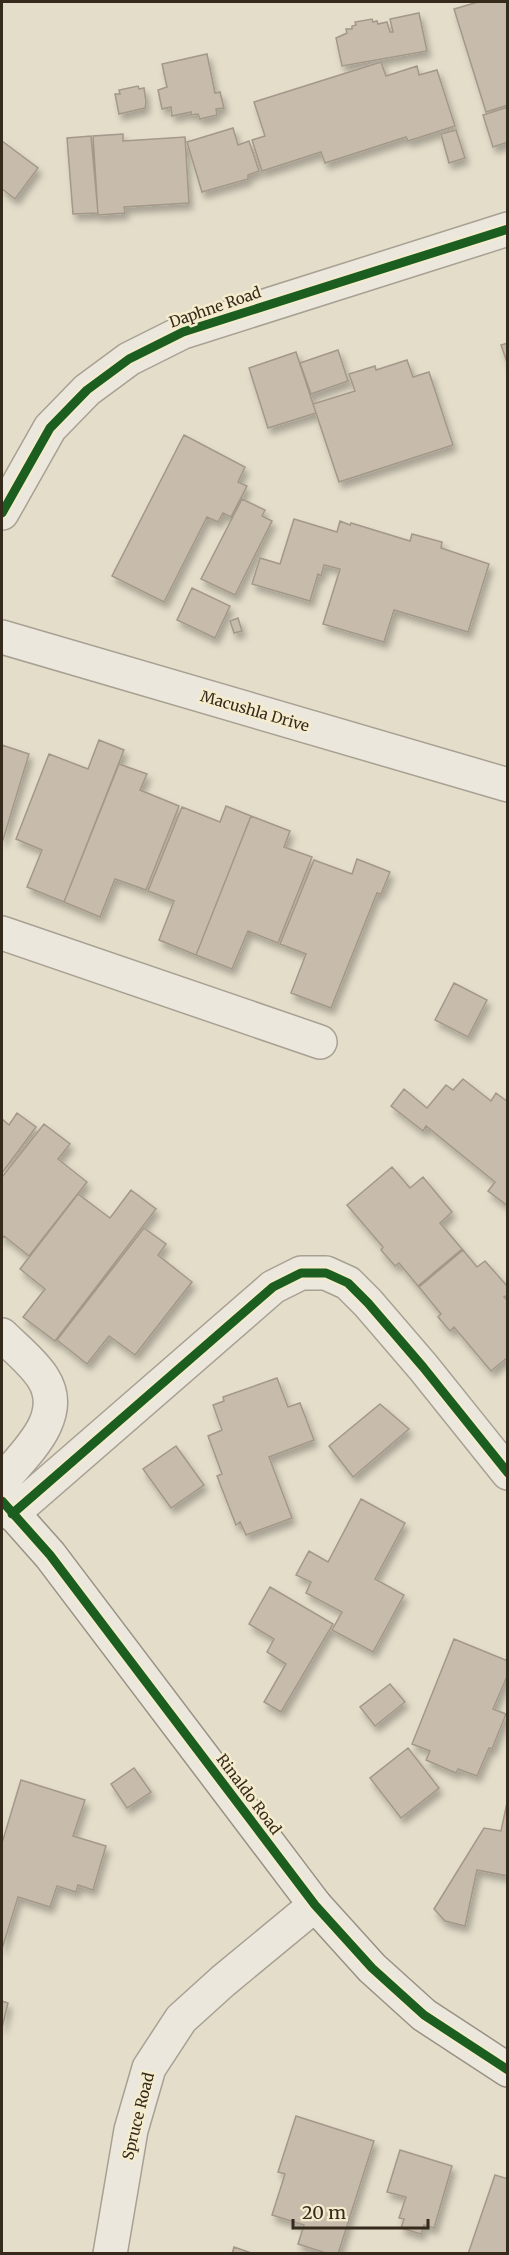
<svg xmlns="http://www.w3.org/2000/svg" width="509" height="2255" font-family="Merriweather,serif">
	<style>
		.building { fill: #c7bbab; stroke: #a39889; stroke-width: 1.5; filter: url(#shadow) }
		.lines { fill: none; stroke-linecap: round; stroke-linejoin: round }
		.street-casing { stroke: #a8a193; stroke-width: 36 }
		.secondary-casing { stroke: #989184; stroke-width: 36 }
		.street { stroke: #ebe7dc; stroke-width: 33 }
		.secondary { stroke: #ebe7dc; stroke-width: 33 }
		.cycleway-casing { stroke: #f5ecce; stroke-width: 13 }
		.cycleway { stroke: #1b5e20; stroke-width: 9 }
		.labels { text-anchor: middle; dominant-baseline: central; stroke-width: 5; stroke-linejoin: round; paint-order: stroke }
		.street-label { font-size: 15px; fill: #352a1c; stroke: #f5ecce }
	</style>
	<defs>
		<filter id="shadow"><feDropShadow dx="3.5" dy="6" stdDeviation="3" flood-color="#0004"/></filter>
	</defs>
	<rect width="100%" height="100%" fill="#e4ddca"/>
	<!-- building -->
	<path class="building" d="M478,2H508V105L486,112L454,9Z
		M419,13L427,51L342,66L336,38L347,33L346,29H352V26L356,25L355,22L372,19L373,22L377,21L378,24L387,22L390,32H393L390,19Z
		M207,54L215,93L220,92L224,108L216,109L217,115L200,119L198,114L191,115V112L172,116L171,107L162,109L158,90L167,87L162,64Z
		M381,62L386,76L417,66L419,75L437,70L455,126L408,141L406,137L325,163L321,152L262,171L252,140L265,136L254,102Z
		M138,86L139,89L144,88L146,102L145,108L119,114L115,94H120L119,90Z
		M508,107V142L493,147L483,115Z
		M233,128L238,145L249,141L259,171L248,175V179L202,192L187,142Z
		M456,130L465,158L449,163L441,134Z
		M123,134V141L185,137L189,203L124,207L125,213L98,215L93,136Z
		M91,136L98,213L73,214L67,138Z
		M2,141L38,168L15,199L2,189Z
		M508,343V365L501,345Z
		M338,350L348,381L311,394L300,363Z
		M296,352L316,413L268,428L249,368Z
		M407,360L413,377L429,372L453,445L339,482L313,404L355,391L349,374L375,366L376,370Z
		M184,435L245,467L238,482L247,486L231,517L223,513L218,522L207,517L164,602L112,576Z
		M242,499L265,510L262,516L272,521L235,595L201,579Z
		M294,519L337,532L340,521L350,525L351,523L410,541L412,534L442,542L441,548L489,564L468,632L394,610L384,642L323,624L340,569L324,565L321,576L318,574L310,601L252,584L260,558L280,564Z
		M192,588L230,606L215,638L177,620Z
		M238,618L242,631L234,633L230,621Z
		M99,740L124,750L64,902L27,887L42,850L16,839L49,754L88,769Z
		M2,745L29,754L3,840H2Z
		M119,764L147,774L140,790L179,806L146,890L115,879L100,917L64,902Z
		M226,806L251,816L196,955L159,940L174,901L148,891L182,807L220,822Z
		M251,816L290,831L284,847L312,857L278,943L248,931L232,969L196,955Z
		M357,859L390,872L381,894L377,893L331,1008L291,993L306,954L280,944L314,860L352,874Z
		M454,983L487,1000L468,1037L435,1020Z
		M463,1079L491,1101L496,1093L508,1102V1206L488,1191L495,1182L426,1126L423,1131L391,1106L404,1089L427,1108L446,1085L453,1090Z
		M17,1113L36,1127L2,1173V1119L9,1125Z
		M44,1124L70,1144L58,1159L87,1182L29,1256L4,1236L2,1239V1177Z
		M392,1167L410,1188L423,1177L452,1212L440,1223L462,1249L418,1286L399,1263L395,1266L381,1250L383,1247L347,1205Z
		M131,1190L156,1209L55,1341L23,1317L45,1289L20,1269L78,1194L110,1218Z
		M144,1228L166,1244L158,1255L192,1282L135,1355L109,1336L87,1364L57,1340Z
		M463,1250L477,1267L485,1261L508,1287V1295L504,1297L508,1301V1357L491,1371L454,1327L450,1331L438,1317L441,1314L419,1287Z
		M277,1378L288,1407L300,1403L314,1440L269,1457L292,1518L246,1535L240,1522L236,1525L217,1476L222,1474L208,1436L222,1430L213,1405L224,1401L223,1397Z
		M380,1404L409,1429L353,1477L329,1446Z
		M176,1446L204,1485L171,1508L143,1469Z
		M361,1499L405,1523L375,1579L404,1595L373,1652L332,1630L342,1612L306,1593L311,1582L296,1575L309,1551L328,1562Z
		M270,1587L333,1624L281,1712L264,1702L286,1664L267,1652L274,1639L249,1624Z
		M454,1639L508,1661V1674L493,1709L506,1714L492,1749L489,1748L477,1776L458,1769L456,1773L426,1760L430,1751L412,1744Z
		M390,1684L405,1702L375,1726L360,1707Z
		M408,1748L439,1788L401,1818L370,1778Z
		M134,1768L151,1792L127,1808L111,1784Z
		M21,1780L85,1800L73,1836L106,1846L93,1890L78,1885L76,1892L57,1886L50,1907L18,1897L2,1949V1843Z
		M507,1803L508,1876L477,1870L465,1926L445,1921L434,1909L484,1828L501,1831Z
		M2,2001L8,2003L2,2028Z
		M296,2116L374,2141L338,2254H329L298,2244L304,2225L272,2215L285,2174L278,2172Z
		M400,2150L452,2166L434,2228L424,2225L421,2234L401,2228L404,2219L399,2218L406,2197L387,2192Z
		M495,2175L508,2179V2254H468Z
		M234,2247L254,2254H232Z"/>
	<g class="lines">
		<!-- street casing -->
		<g class="street-casing">
			<path id="street" d="M2,513L50,428L87,390L129,359L183,332L508,229
				M2,637L508,785
				M2,933L320,1042
				M2,1335C15,1348 33,1362 43,1378C68,1417 24,1454 2,1481
				M12,1514L273,1287L301,1273H326L348,1283L368,1303L423,1367L508,1473
				M110,2254L131,2130L149,2068L181,2019L223,1981L315,1905"/>
		</g>
		<!-- secondary casing -->
		<g class="secondary-casing">
			<path id="secondary" d="M2,1501L50,1555L315,1905L372,1968L424,2015L508,2070"/>
		</g>
		<!-- street -->
		<use href="#street" class="street"/>
		<!-- secondary -->
		<use href="#secondary" class="secondary"/>
		<!-- cycleway casing -->
		<g class="cycleway-casing">
			<path id="cycleway" d="M2,513L50,428L87,390L129,359L183,332L508,229
				M2,1501L50,1555L315,1905L372,1968L424,2015L508,2070
				M12,1514L273,1287L301,1273H326L348,1283L368,1303L423,1367L508,1473"/>
		</g>
		<!-- cycleway -->
		<use href="#cycleway" class="cycleway"/>
	</g>
	<g class="labels">
		<!-- street labels -->
		<g class="street-label">
			<text transform="translate(215 307) rotate(-19)">Daphne Road</text>
			<text transform="translate(255 711) rotate(16)">Macushla Drive</text>
			<text transform="translate(249 1794) rotate(53)">Rinaldo Road</text>
			<text transform="translate(138 2116) rotate(-76)">Spruce Road</text>
		</g>
	</g>
	<!-- border -->
	<rect width="509" height="2255" fill="none" stroke="#352a1c" stroke-width="6"/>
	<!-- scale -->
	<path d="M293 2219v9h135v-9" fill="none" stroke="#352a1c" stroke-width="3"/>
	<text x="302" y="2219" font-size="18" fill="#352a1c" stroke="#f5ecce" stroke-width="4.5" paint-order="stroke">20 m</text>
</svg>
